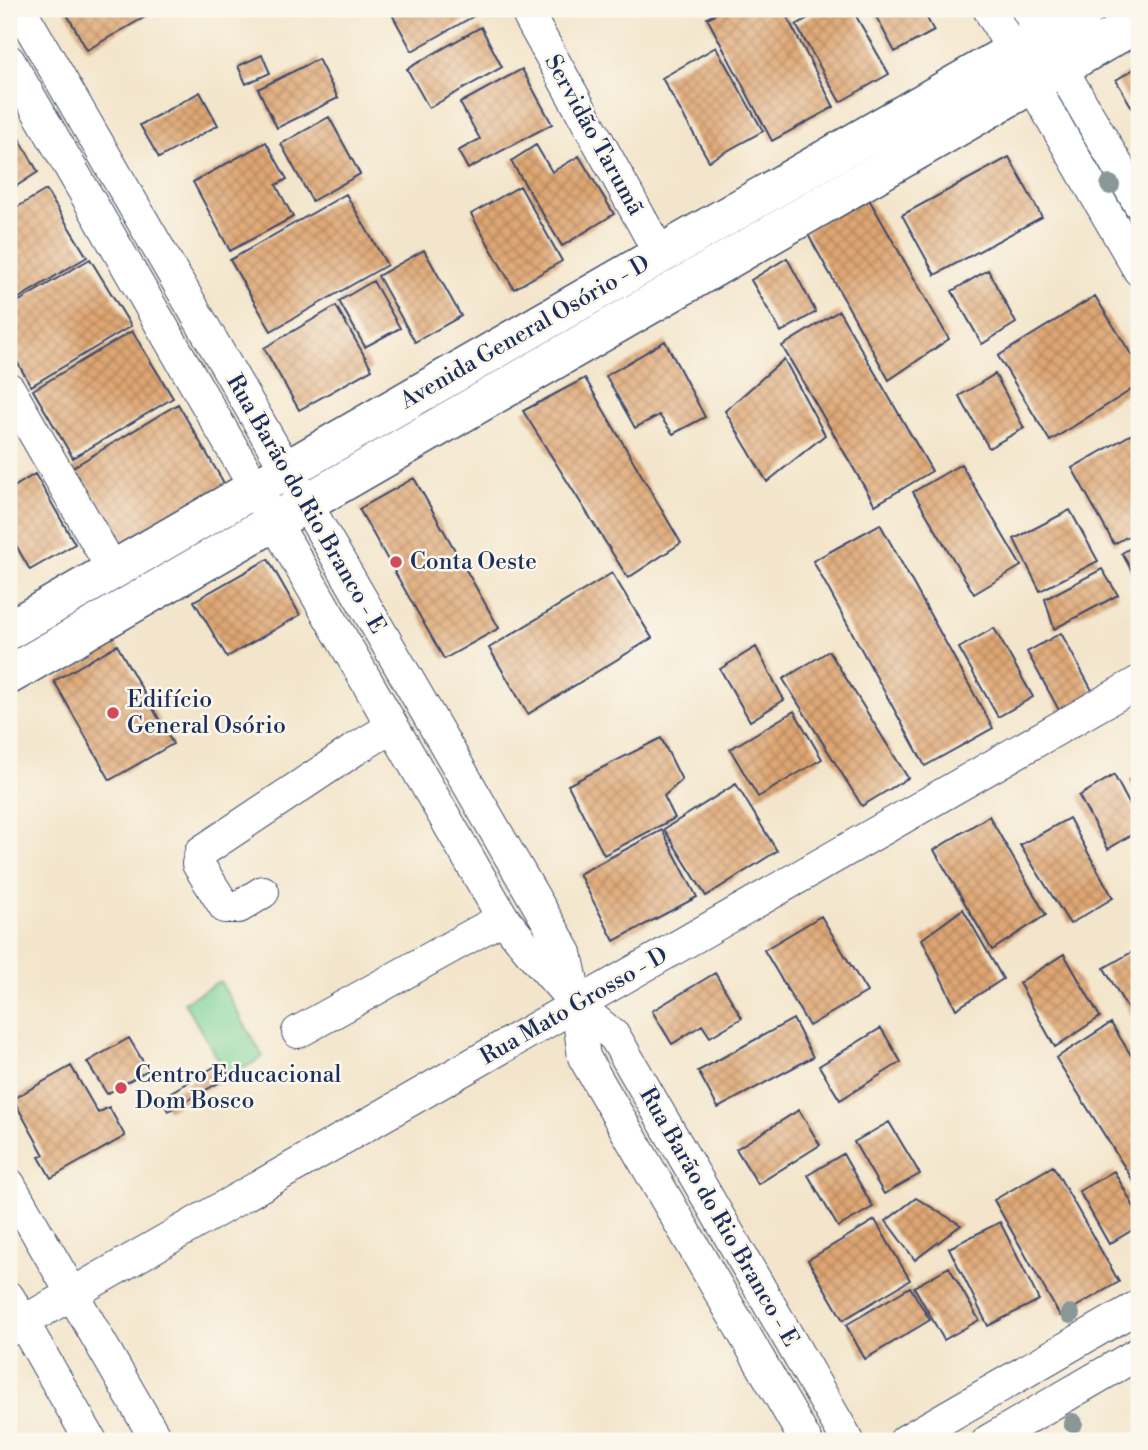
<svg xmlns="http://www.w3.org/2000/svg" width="1148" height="1450" font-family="'Libre Bodoni',serif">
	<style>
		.green { fill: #7ed396; stroke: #4c817a; stroke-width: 2 }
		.building { fill: url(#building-cross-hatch) }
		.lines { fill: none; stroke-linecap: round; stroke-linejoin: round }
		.minor-casing { stroke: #3b4a6e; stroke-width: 34 }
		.major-casing { stroke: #3b4a6e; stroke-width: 41 }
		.minor { stroke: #fff; stroke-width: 32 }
		.major { stroke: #fff; stroke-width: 38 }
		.tree { fill: #8a9797 }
		.poi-dot { fill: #d1495b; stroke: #fbf7ec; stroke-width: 2.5 }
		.labels { text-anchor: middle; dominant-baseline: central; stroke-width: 5; stroke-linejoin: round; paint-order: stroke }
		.street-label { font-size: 23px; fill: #1b2f5e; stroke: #fbf7ec }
		.poi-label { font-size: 23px; fill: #1b2f5e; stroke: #fbf7ec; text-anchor: start }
	</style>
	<defs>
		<pattern id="building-cross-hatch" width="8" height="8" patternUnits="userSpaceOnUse" patternTransform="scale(1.75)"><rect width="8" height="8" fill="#dfa672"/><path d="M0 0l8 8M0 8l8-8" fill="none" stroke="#b48861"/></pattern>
	</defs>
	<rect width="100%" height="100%" fill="#fbf7ec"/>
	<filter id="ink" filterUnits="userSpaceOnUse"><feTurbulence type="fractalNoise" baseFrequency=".0143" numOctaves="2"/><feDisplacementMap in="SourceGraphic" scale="14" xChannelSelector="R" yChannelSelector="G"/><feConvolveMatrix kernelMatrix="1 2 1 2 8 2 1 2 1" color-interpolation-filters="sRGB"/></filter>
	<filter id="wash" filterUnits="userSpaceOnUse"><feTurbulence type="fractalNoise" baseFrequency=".00686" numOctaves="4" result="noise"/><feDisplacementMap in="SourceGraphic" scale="28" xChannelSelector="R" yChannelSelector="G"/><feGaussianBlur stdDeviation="1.57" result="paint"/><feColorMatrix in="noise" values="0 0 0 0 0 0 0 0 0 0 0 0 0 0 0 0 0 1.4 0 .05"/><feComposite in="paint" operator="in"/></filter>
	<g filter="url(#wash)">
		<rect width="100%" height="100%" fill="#f3e5cb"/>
		<!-- green -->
		<path class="green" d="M220,981L263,1057L229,1077L184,1002Z"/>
		<g id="blocks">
			<!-- building -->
			<path class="building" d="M64,9H159L87,50Z
				M389,9H479L481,12L412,51Z
				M725,9H783L834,107L772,141L707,18Z
				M824,9H852L889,74L840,102L796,25Z
				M872,9H922L934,31L895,52Z
				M481,27L502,67L429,108L407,69Z
				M716,47L763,131L709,161L662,78Z
				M262,55L270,73L246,84L238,66Z
				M318,59L338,98L277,128L258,89Z
				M1139,66V111L1135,113L1116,80Z
				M522,69L552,124L468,169L458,151L480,139L460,103Z
				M200,92L218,125L159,158L140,125Z
				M329,117L360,174L312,201L281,144Z
				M9,120L38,172L9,191Z
				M266,142L287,179L276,185L293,217L230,251L193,182Z
				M536,145L552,172L579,156L614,214L562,246L511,161Z
				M1009,157L1042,217L935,275L902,215Z
				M520,186L562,261L514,289L471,214Z
				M46,190L87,257L9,304V212Z
				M346,194L387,265L271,331L230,260Z
				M866,194L949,339L889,380L806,231Z
				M424,250L461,316L415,342L378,276Z
				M787,258L816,312L781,332L751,280Z
				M90,259L131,326L31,386L9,348V307Z
				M988,270L1016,323L982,344L952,291Z
				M373,281L400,328L365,347L339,301Z
				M1095,296L1139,367V385L1050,441L998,356Z
				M336,306L372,369L299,410L264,348Z
				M839,311L932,471L875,505L782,346Z
				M132,331L173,398L73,458L33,390Z
				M665,341L705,417L673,434L659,415L635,428L606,376Z
				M784,359L825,435L767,482L725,411Z
				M995,374L1024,428L989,448L959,396Z
				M585,378L681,543L628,578L523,411Z
				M178,404L225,485L114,552L65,472Z
				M1139,430V530L1114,544L1072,468Z
				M961,464L1021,566L974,594L913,492Z
				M35,474L75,544L30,570L9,533V490Z
				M414,478L499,628L444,659L359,509Z
				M1070,510L1098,561L1040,591L1014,539Z
				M880,524L993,728L925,766L813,561Z
				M1139,543V584L1122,553Z
				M268,559L300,615L227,657L194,601Z
				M1102,569L1118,595L1054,629L1045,599Z
				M612,573L652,638L528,714L489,648Z
				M994,628L1033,697L998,717L959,648Z
				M1061,633L1094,694L1060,712L1027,652Z
				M117,645L173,744L110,780L54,681Z
				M756,647L784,700L750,721L720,669Z
				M829,651L908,778L862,806L783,679Z
				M794,711L822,759L758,797L730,749Z
				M661,738L682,780L664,796L675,818L604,855L568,785Z
				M1139,774V798L1129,780Z
				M1114,775L1139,822V830L1108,849L1079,796Z
				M736,784L777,851L706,896L664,829Z
				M989,816L1046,915L992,950L934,850Z
				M1069,818L1113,898L1070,924L1020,845Z
				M662,830L697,897L614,941L579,874Z
				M963,909L1003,979L956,1009L922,939Z
				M821,916L867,992L809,1026L764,950Z
				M1139,948V1017L1134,1020L1104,968Z
				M1064,954L1100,1017L1055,1047L1019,983Z
				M715,973L742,1018L710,1037L702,1025L672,1044L652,1011Z
				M793,1019L813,1057L718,1108L698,1071Z
				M1111,1023L1139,1068V1190L1056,1058Z
				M881,1028L901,1062L840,1100L819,1066Z
				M129,1038L148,1070L107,1094L87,1062Z
				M221,1063L229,1077L168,1111L161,1098Z
				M71,1066L98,1113L109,1107L125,1136L51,1178L39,1157L44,1155L13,1099Z
				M799,1110L820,1145L758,1184L736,1149Z
				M889,1122L920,1174L884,1194L854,1142Z
				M843,1154L873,1207L838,1227L808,1175Z
				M1053,1166L1119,1282L1060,1316L994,1200Z
				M1114,1171L1139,1216V1226L1109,1244L1079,1191Z
				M916,1198L961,1225L915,1260L886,1221Z
				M875,1220L910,1280L843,1320L808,1260Z
				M1000,1222L1039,1300L988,1326L949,1248Z
				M949,1267L979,1320L944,1340L914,1287Z
				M910,1287L930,1320L865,1359L846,1325Z"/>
		</g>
	</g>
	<g filter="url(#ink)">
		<use href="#blocks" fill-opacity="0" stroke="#3b4a6e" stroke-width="2"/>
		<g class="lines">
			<!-- minor casing -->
			<g class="minor-casing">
				<path id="minor" d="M20,9L566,953L577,1005L615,1037L848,1441
					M989,9L1139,270
					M1027,9L1139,203
					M529,16L660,254
					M9,61L503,918L528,949L577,1005L584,1057L806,1441
					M9,389L113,570
					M263,892L239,907H225L198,864L201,852L354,750L392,727
					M298,1032L503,918
					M9,1184L157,1441
					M9,1298L91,1441
					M9,1330L1139,682
					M905,1441L1139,1306
					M988,1441L1139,1353"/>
			</g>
			<!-- major casing -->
			<g class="major-casing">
				<path id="major" d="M9,630L1086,9
					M9,675L1139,22"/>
			</g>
			<!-- minor -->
			<use href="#minor" class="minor"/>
			<!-- major -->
			<use href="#major" class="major"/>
		</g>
		<!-- trees -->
		<g class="tree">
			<circle cx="1110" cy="185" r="10"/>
			<circle cx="1070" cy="1314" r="10"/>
			<circle cx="1073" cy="1423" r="10"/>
		</g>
	</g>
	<!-- markers -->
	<g class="poi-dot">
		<circle cx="396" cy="562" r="7"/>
		<circle cx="113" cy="713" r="7"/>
		<circle cx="121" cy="1088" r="7"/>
	</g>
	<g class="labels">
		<!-- street labels -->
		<g class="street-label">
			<text transform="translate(594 135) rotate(61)">Servidão Tarumã</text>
			<text transform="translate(525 332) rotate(-30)">Avenida General Osório - D</text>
			<text transform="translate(306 504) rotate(60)">Rua Barão do Rio Branco - E</text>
			<text transform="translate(574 1006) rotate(-30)">Rua Mato Grosso - D</text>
			<text transform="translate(719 1217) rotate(60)">Rua Barão do Rio Branco - E</text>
		</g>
		<!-- poi labels -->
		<g class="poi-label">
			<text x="410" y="562">Conta Oeste</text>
			<text x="127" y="700">Edifício<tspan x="127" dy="26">General Osório</tspan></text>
			<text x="135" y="1075">Centro Educacional<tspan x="135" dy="26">Dom Bosco</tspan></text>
		</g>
	</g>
	<!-- margin -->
	<rect width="1148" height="1450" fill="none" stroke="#fbf7ec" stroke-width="35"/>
</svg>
